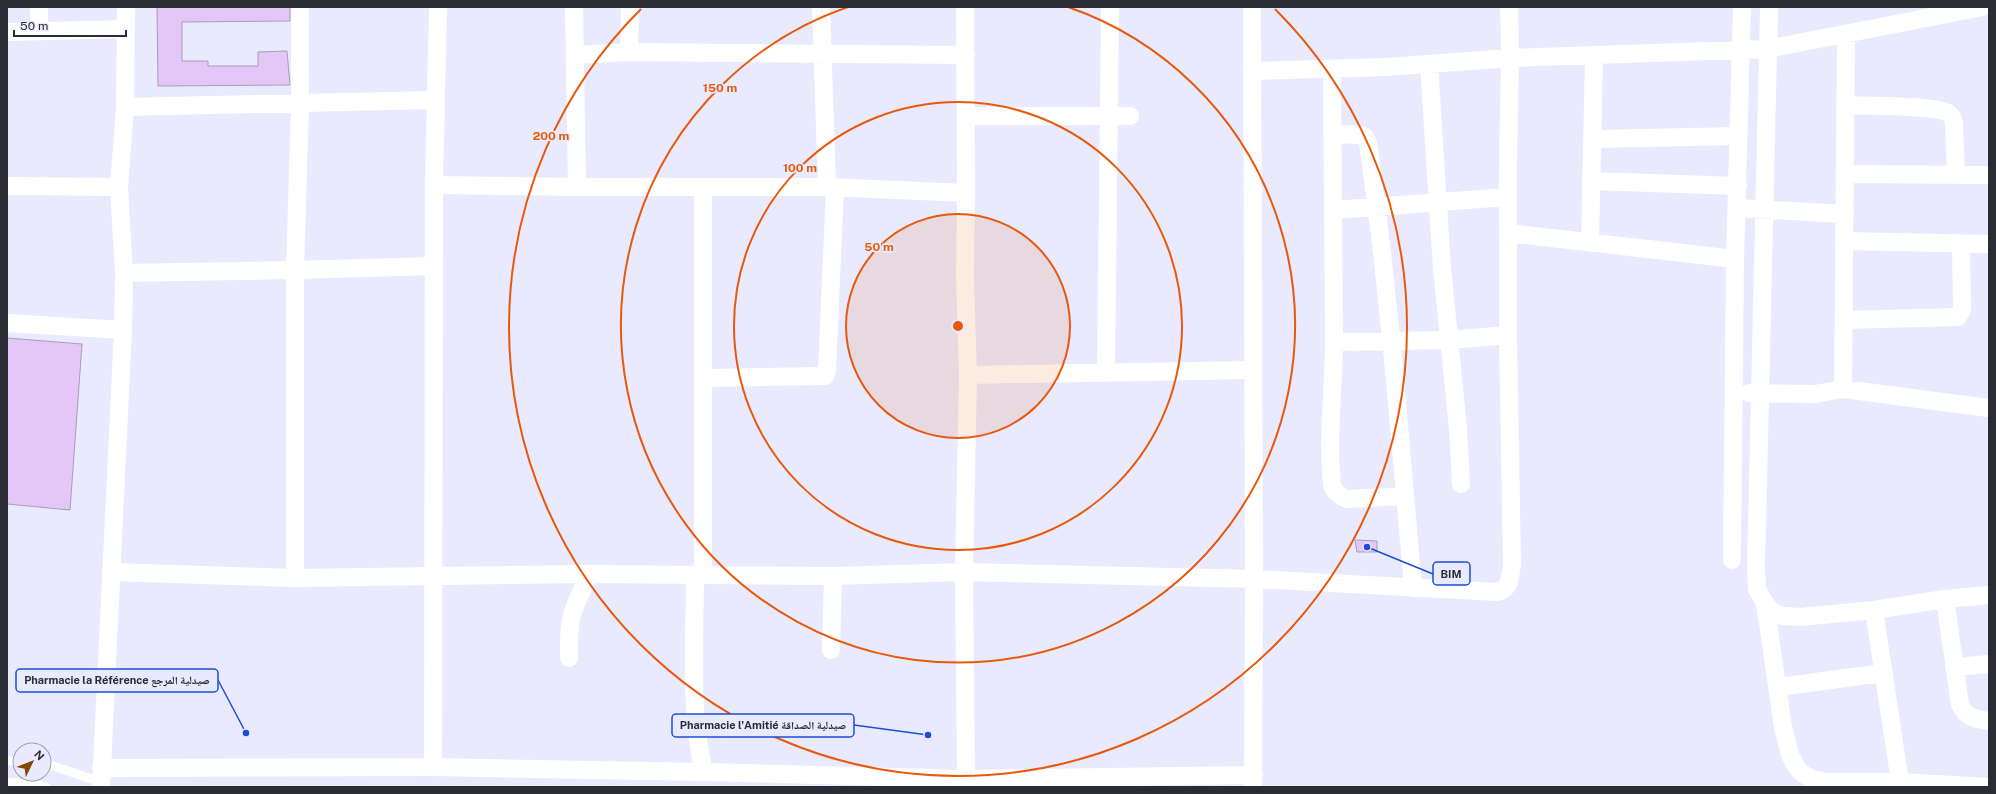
<svg xmlns="http://www.w3.org/2000/svg" width="1996" height="794" font-family="'Public Sans','Noto Naskh Arabic',sans-serif">
	<style>
		.building { fill: #e4c7f8; stroke: #a99cb2 }
		.lines { fill: none; stroke-linecap: round; stroke-linejoin: round }
		.lane { stroke: #fff; stroke-width: 9 }
		.street { stroke: #fff; stroke-width: 18 }
		.ring { fill: none; stroke: #e8590c; stroke-width: 2 }
		.centre { fill: #e8590c; stroke: #e9eafe; stroke-width: 2 }
		.ring-label { font-size: 12px; text-anchor: middle; font-weight: bold; fill: #e8590c; stroke: #e9eafe; stroke-width: 3.5; stroke-linejoin: round; paint-order: stroke }
		.leader { fill: none; stroke: #1d4ed8; stroke-width: 1.5 }
		.callout-dot { fill: #1d4ed8; stroke: #e9eafe; stroke-width: 1.5 }
		.callout { fill: #e9eafe; stroke: #1d4ed8; stroke-width: 1.5 }
		.callout-label { font-size: 11px; text-anchor: middle; font-weight: bold; fill: #2c2c35 }
	</style>
	<rect width="100%" height="100%" fill="#e9eafe"/>
	<!-- building -->
	<path class="building" d="M157,7H290V21L182,22V61H208V66H258V52L287,51L290,85L158,86Z
		M7,338L82,344L70,510L7,504Z
		M1355,540L1377,541V552H1357Z"/>
	<g class="lines">
		<!-- lane -->
		<path class="lane" d="M7,761H20
			M44,763L101,782
			M7,782L33,784L46,787"/>
		<!-- street -->
		<path class="street" d="M574,7L577,187
			M821,7L827,187
			M965,7L966,193L965,277L968,375L964,572L966,779
			M1252,7L1254,579L1253,786
			M1509,7C1512,83 1506,158 1508,233L1735,259
			M1769,7L1756,568L1757,589L1765,603L1771,611L1783,616L1800,617L1874,610L1945,599L1989,595
			M39,31V7
			M7,32L126,29
			M629,52L630,7
			M576,55L629,52L966,55
			M1429,64L1442,268L1458,429L1461,484
			M1332,70C1333,160 1334,250 1334,340C1334,387 1327,436 1332,483C1333,491 1340,497 1348,499L1405,496
			M1252,71L1386,67L1511,58L1767,49L1983,7
			M1845,105C1864,106 1936,105 1948,113C1952,115 1953,119 1954,123L1956,175
			M125,107L436,100
			M966,116H1130
			M1333,134L1361,135L1365,137L1368,143C1389,290 1400,439 1413,588
			M1593,139L1738,136
			M1845,174L1989,175
			M1592,181L1738,186
			M434,185L577,187H827L966,193
			M7,186L119,187
			M1737,208L1845,214
			M1334,210L1507,197
			M1844,241L1989,244
			M1590,243L1594,55
			M124,273L295,270L433,266
			M1844,320L1958,317L1962,309L1961,244
			M7,323L123,330
			M1334,342L1449,340L1508,335
			M1106,373L1110,7
			M968,375L1252,370
			M703,378L825,376L827,371L835,188
			M1843,389L1846,34
			M1749,393L1815,394L1843,389L1989,408
			M1732,560L1735,259L1742,7
			M111,572L295,578L587,574L833,576L964,572L1254,579L1498,592C1511,588 1510,576 1512,564L1508,335V233
			M695,574C695,635 689,713 704,772
			M703,574V187
			M295,578V270L300,104V7
			M1945,599L1960,704C1966,718 1975,719 1989,721
			M1765,603L1783,727L1790,755L1797,768L1803,774L1812,779L1827,782H1900L1987,787
			M1874,610L1900,782
			M831,650L833,576
			M569,658C569,644 568,629 572,615C576,600 584,591 587,574
			M1954,667L1989,664
			M1778,687L1883,673
			M433,767L434,185L438,7
			M101,768L433,767L704,772L966,779L1254,775
			M101,787L123,330L124,273L119,187L125,107L126,7"/>
	</g>
	<!-- distance rings -->
	<circle cx="958" cy="326" r="112" fill="#e8590c" fill-opacity=".12"/>
	<g class="ring">
		<circle cx="958" cy="326" r="112"/>
		<circle cx="958" cy="326" r="224"/>
		<path d="M1068 7A337 337 0 1 1 848 7"/>
		<path d="M1275 9A449 449 0 1 1 641 9"/>
	</g>
	<circle cx="958" cy="326" r="6" class="centre"/>
	<g class="ring-label">
		<text x="720" y="92">150 m</text>
		<text x="551" y="140">200 m</text>
		<text x="800" y="172">100 m</text>
		<text x="879" y="251">50 m</text>
	</g>
	<!-- callouts -->
	<path class="leader" d="M1367 547L1433 574M246 733L218 680M928 735L854 725"/>
	<g class="callout-dot">
		<circle cx="1367" cy="547" r="4"/>
		<circle cx="246" cy="733" r="4"/>
		<circle cx="928" cy="735" r="4"/>
	</g>
	<g class="callout">
		<rect x="1433" y="562" width="37" height="23" rx="4"/>
		<rect x="16" y="669" width="202" height="23" rx="4"/>
		<rect x="672" y="714" width="182" height="23" rx="4"/>
	</g>
	<g class="callout-label">
		<text x="1451" y="578">BIM</text>
		<text x="117" y="684">Pharmacie la Référence صيدلية المرجع</text>
		<text x="763" y="729">Pharmacie l'Amitié صيدلية الصداقة</text>
	</g>
	<!-- border -->
	<rect width="1996" height="794" fill="none" stroke="#2c2c35" stroke-width="16"/>
	<!-- north arrow -->
	<g transform="translate(32 762) rotate(47)"><circle r="19" fill="#e9eafe" stroke="#9d9eae"/>
	<path d="M0-3L7 15L0 10L-7 15Z" fill="#854707"/>
	<text y="-6" font-size="11" font-weight="bold" text-anchor="middle" fill="#2c2c35">N</text>
	</g>
	<!-- scale -->
	<path d="M14 30v6h112v-6" fill="none" stroke="#2c2c35" stroke-width="2"/>
	<text x="20" y="30" font-size="12" fill="#2c2c35" stroke="#e9eafe" stroke-width="3" paint-order="stroke">50 m</text>
</svg>
